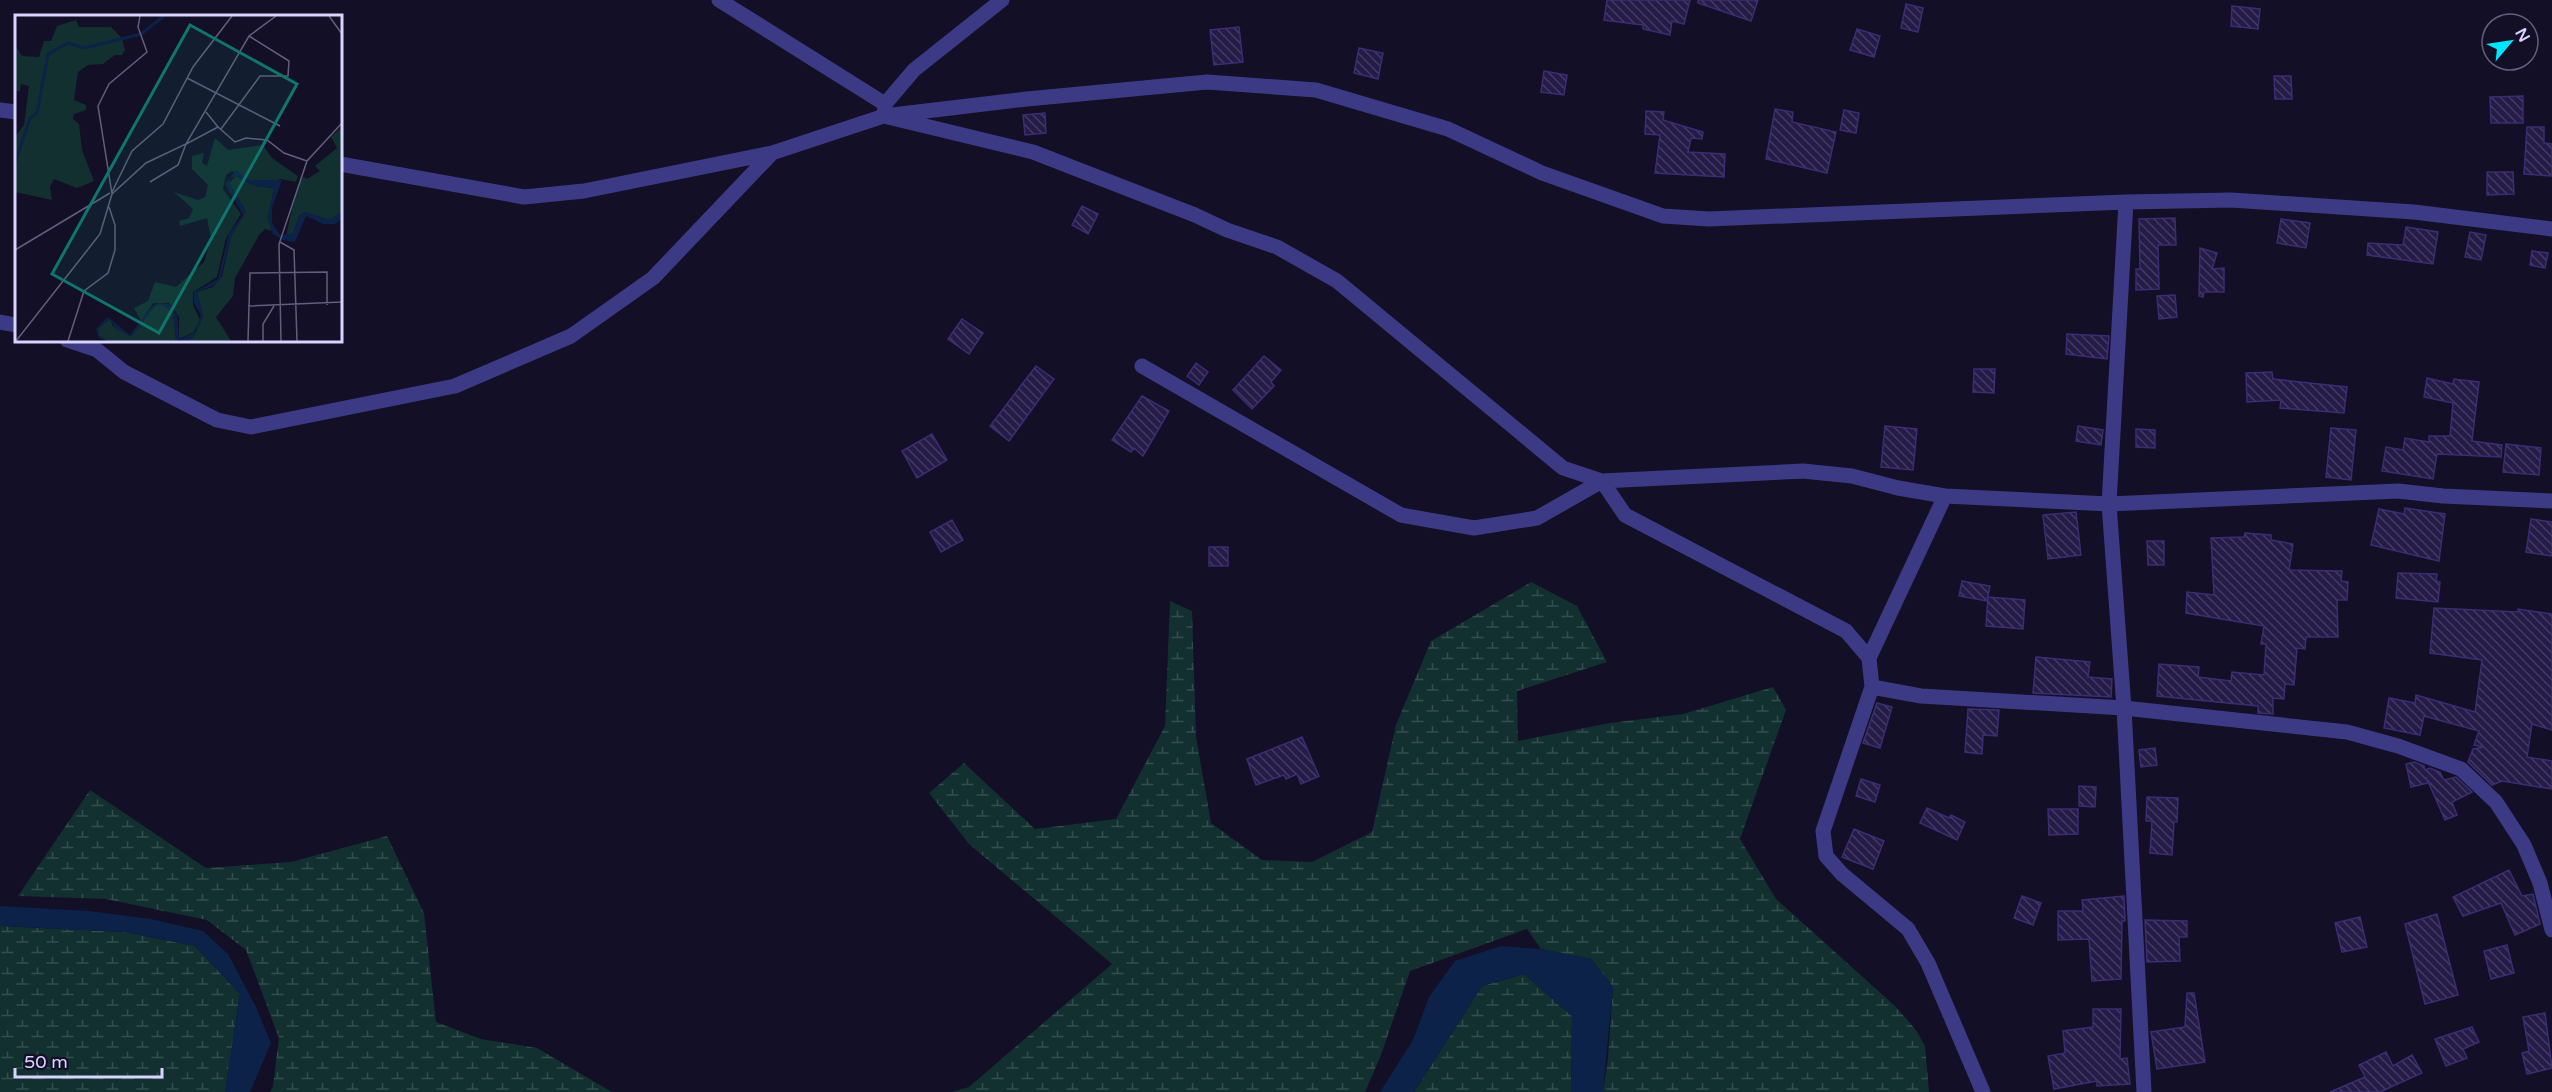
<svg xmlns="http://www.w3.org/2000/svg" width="2552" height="1092" font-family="'Varela Round',sans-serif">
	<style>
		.wetland { fill: url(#wetland-marsh) }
		.water { fill: #0c2248 }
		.building { fill: url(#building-back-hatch); stroke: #3b2d73; stroke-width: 1.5 }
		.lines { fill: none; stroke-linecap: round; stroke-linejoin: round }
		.street { stroke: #3d3a85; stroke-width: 15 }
		.inset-river { fill: none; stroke: #0c2248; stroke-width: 3 }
		.inset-road { fill: none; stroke: #625e7d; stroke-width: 1.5 }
		.view { fill: #0f766e; fill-opacity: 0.15; stroke: #0f766e; stroke-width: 3 }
		.inset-edge { fill: none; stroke: #d9d4ff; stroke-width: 3 }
	</style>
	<defs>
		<pattern id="wetland-marsh" width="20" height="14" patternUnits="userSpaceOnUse" patternTransform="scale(1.5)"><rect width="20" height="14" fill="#12302f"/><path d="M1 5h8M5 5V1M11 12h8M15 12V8" fill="none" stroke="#344d4e"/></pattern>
		<pattern id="building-back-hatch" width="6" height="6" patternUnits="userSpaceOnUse" patternTransform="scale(1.5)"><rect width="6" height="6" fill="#241b47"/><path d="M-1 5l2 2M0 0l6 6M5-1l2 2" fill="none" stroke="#433b63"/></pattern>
	</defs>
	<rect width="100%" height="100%" fill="#130f26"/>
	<!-- wetland -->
	<path class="wetland" d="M1531,582L1577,606L1607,662L1517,691L1518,741L1610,723L1683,714L1773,687L1786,710L1740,839L1776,899L1895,1006L1916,1030L1925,1046L1929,1092H1603L1608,1058L1613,987L1591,959L1541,949L1527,929L1410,971L1381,1055L1365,1092H952L969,1087L1112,964L970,845L929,793L964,763L1035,829L1116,819L1165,726L1170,601L1192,611L1196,737L1211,823L1262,860L1312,862L1372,832L1396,725L1431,641Z
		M90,790L206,868L291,862L387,836L424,913L436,1022L481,1039L537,1048L612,1092H270L273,1086L279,1038L246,950L207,920L106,899L18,896Z
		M0,926L125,932L195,946L240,994L225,1092H0Z
		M1524,974L1572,1016L1571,1092H1414L1482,986Z"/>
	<!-- water -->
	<path class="water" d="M0,906L89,911L151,919L203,931L228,954L256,1007L271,1043L250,1092H225L240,994L195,946L125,932L0,926Z
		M1501,946L1541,949L1591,959L1613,987L1603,1092H1571L1572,1016L1524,974L1482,986L1414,1092H1380L1413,1040L1429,997L1455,961Z"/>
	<!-- building -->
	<path class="building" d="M1607,0H1690L1684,24L1672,21L1670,35L1643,29V25L1604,20Z
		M1698,0H1758L1751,21L1698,3Z
		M1906,4L1923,8L1918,32L1901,28Z
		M2232,6L2260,9L2258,29L2231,26Z
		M1239,27L1243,62L1214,65L1210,30Z
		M1857,29L1880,36L1874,57L1850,50Z
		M1359,48L1383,53L1378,79L1354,73Z
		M1544,71L1567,75L1564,95L1541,92Z
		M2274,76H2291L2292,99H2275Z
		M2523,96V123H2491L2490,97Z
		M1775,109L1793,112L1792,122L1836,132L1827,173L1766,159Z
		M1844,110L1859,113L1856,133L1840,130Z
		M1646,111L1664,112L1663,120L1703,132L1702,139L1691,138L1688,152L1725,154L1724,177L1655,173L1660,135L1645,134Z
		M1045,113L1046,133L1025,135L1023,115Z
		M2527,127H2544V143L2552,144V176L2524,174Z
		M2487,172H2513L2514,194L2487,195Z
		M1082,206L1098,214L1088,234L1072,225Z
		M2175,218L2176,245H2158L2159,289L2136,290V269H2140L2139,219Z
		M2281,219L2310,223L2306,248L2277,243Z
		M2406,227L2438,232L2433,264L2367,255L2368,243L2403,245Z
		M2470,232L2486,235L2481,260L2465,257Z
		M2200,248L2217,253L2212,269L2224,268V292H2204L2203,297L2199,296Z
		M2532,251L2548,253L2545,268L2530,265Z
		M2175,295L2177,317L2159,319L2157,296Z
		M962,319L983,333L969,354L948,339Z
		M2067,334L2109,336L2107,359L2066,354Z
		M1264,356L1281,370L1271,382L1274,386L1252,409L1233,390Z
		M1196,363L1208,372L1199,385L1187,376Z
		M1036,366L1054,379L1009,441L990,426Z
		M1974,369H1995L1994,393L1973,392Z
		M2272,372L2273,379L2347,387L2344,413L2280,408L2281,400L2247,402L2246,373Z
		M2427,378L2453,384L2454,379L2479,382L2472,441L2502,445L2501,457L2437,454L2433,479L2382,471L2386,447L2403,450L2405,438L2429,442V436H2450L2453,403L2424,397Z
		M1142,396L1169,411L1143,456L1134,448L1131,452L1112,440Z
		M1885,426L1917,429L1913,470L1881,467Z
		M2078,426L2103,430L2101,445L2076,441Z
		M2331,428L2356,430L2351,480L2326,477Z
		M2136,429L2155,430V448L2136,447Z
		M932,434L947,460L917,478L902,451Z
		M2506,444L2541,448L2539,475L2503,472Z
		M2405,508L2445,514L2439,561L2371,545L2379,509L2404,514Z
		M2076,512L2081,555L2048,559L2043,515Z
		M2531,519L2552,522V556L2526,552Z
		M952,520L963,540L941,552L930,532Z
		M2245,533L2271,535V540L2293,544L2289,570L2342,571L2341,581L2348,582L2347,600H2337L2338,637H2306L2305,649L2297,648L2294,685L2285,684L2284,699L2273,698V714L2258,713V706L2157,696L2159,664L2199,667L2198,677L2231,681L2232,672L2264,675L2266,644H2261L2264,626L2186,613L2187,592L2214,595L2211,538L2244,537Z
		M2147,541H2164V565H2148Z
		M1209,547H1228V566H1209Z
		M2398,573L2437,574L2436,581L2440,582L2438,602L2396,598Z
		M1962,581L1990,586L1987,601L1959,596Z
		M1988,597L2025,600L2023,629L1986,626Z
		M2434,608L2518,612V609L2552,614V730L2532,724L2527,757L2552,761V789L2502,781L2492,785L2468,762L2473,749L2484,747L2474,745L2479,731L2424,716L2420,735L2384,728L2389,698L2415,703L2416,695L2475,712L2482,660L2430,653Z
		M2036,657L2090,662L2088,677L2112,679L2111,697L2033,693Z
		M1877,703L1892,707L1880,748L1863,743Z
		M1968,709L1999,710L1997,736L1983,735L1982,754L1965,752Z
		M1302,737L1319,776L1301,784L1297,774L1286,779L1284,775L1256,785L1247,759Z
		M2155,748L2157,765L2141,767L2139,750Z
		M2414,762L2424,766L2425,770L2430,768L2440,772L2444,780L2456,777L2472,792L2452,802L2457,815L2445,820L2426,777L2428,783L2411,787L2406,764Z
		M1861,779L1880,785L1875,802L1856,796Z
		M2079,786L2096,787L2095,807L2079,806Z
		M2147,797L2178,798L2177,822H2174L2172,855L2150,853L2152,821H2146Z
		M1927,808L1949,818L1951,815L1965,822L1957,840L1920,823Z
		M2048,809H2078V834L2049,835Z
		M1854,829L1884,841L1873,869L1842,857Z
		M2509,870L2522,896L2533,894L2540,924L2515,935L2501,903L2463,916L2453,897Z
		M2022,896L2041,903L2033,925L2014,918Z
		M2124,896L2125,921H2122L2121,979L2092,981L2089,939L2058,940V911H2083L2082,900Z
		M2437,914L2458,995L2425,1004L2405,924Z
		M2360,917L2367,947L2342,952L2335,923Z
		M2145,920L2187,921V937H2179L2180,961L2147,962Z
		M2507,945L2514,973L2491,979L2484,951Z
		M2187,993H2194L2205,1062L2157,1069L2151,1032L2185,1027Z
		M2093,1009H2121L2120,1059L2127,1058L2130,1084L2097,1086V1081L2054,1089L2048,1056L2065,1053L2063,1031L2093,1027Z
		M2545,1013L2552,1068L2527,1074L2522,1053L2529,1051L2523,1017Z
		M2472,1027L2479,1042L2463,1049L2467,1058L2446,1066L2435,1039Z
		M2386,1052L2393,1066L2412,1055L2422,1073L2380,1092H2330L2365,1077L2359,1065Z"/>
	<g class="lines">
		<!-- street -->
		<path class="street" d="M719,0L885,104
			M1002,0L914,70L885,104L884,116L1027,99L1207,82L1316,90L1448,129L1542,173L1663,216L1709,219L2126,202L2231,200L2414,212L2552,229
			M0,110L16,112
			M340,164L524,197L584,191L772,153L884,116L1033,152L1195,215L1227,230L1277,247L1337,281L1563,468L1602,481L1803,471L1852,476L1898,488L1945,496L2109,504L2398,491L2443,496L2552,501
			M2126,202L2109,504L2124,708L2144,1092
			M0,322L16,325
			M67,340L97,350L124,372L217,420L251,427L455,386L571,336L653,278L772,153
			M1142,366L1401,515L1474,528L1537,518L1602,481L1625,515L1846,631L1869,658L1872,687L1823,831L1826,856L1842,874L1908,929L1928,963L1983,1092
			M1869,658L1945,496
			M1872,687L1921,696L2124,708L2347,732L2398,746L2461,769L2496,802L2524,845L2540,883L2552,930"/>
	</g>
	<!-- overview -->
	<g transform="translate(15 15)">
		<rect width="327" height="327" fill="#130f26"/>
		<path d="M61,5L64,12H96L107,23L110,35L107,40H100L88,49L73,50L63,57L59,85L71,90V95L59,99L58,104L64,109L67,135L79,166L62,173L39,164L35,172L37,185L0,177V122L9,110L14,71L6,69L5,76H0V30L7,41L24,42L29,26H36L42,11ZM327,112V197L315,205L290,197L284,201L278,219L271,221L282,172L288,162L292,164L305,156L300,151L322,133L316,122ZM200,123L213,135L248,130L257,143L283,161L281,167L265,164L259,167L234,165L217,156L211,160L208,174L226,199L211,223L202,262L178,277V290L185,305L179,317L164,324V302L154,288H138L126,306L119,293L133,286L140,267L161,272L189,247L196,223L192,203L165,211L164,206L174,203L178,194L159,177L183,185L190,182L193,170L177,154V141L189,138L187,148L192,151ZM221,161L240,171L259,173L253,203L257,216L250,214L244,220L220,263L218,281L201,302L216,326H169L178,323L188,302L182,277L198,272L207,261L216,221L231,197L214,168ZM147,289L158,297L161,325L165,326H92L84,321V313L95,304L98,311L115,321L140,291Z" fill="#12302f"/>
		<path d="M221,155L234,165H267L257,193V208L265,220L278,219L284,201L290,197L315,205L327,197V204L320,209H308L291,201L280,227L268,225L258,219L253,203L259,173L240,171L222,161L215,163L214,168L231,197L216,221L205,265L198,271L182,277L188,302L178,323L169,326L161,325L158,297L147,289L140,291L118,320L115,321L101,314L95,304L84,313V321L92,326L84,323L81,314L93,302L115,320L135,294L143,288L154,289L162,300L164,325L180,317L186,300L179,289V277L203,264L214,218L228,200L210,169Z" fill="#0c2248"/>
		<path class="inset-river" d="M0,148L15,103L22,98L33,39L53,28L70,33L126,19L149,1"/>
		<path class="inset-road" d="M314,1L327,19M172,63L265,111M191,97L203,112M206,114L245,61H273L274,46L234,21M135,167L163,150L171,129L203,112L220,127L231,123L252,125L269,138L292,146M97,177L117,136L148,109L178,52L217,1M97,179L83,91L94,69L132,37L123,12L125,1M265,227L279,235L282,326M0,235L95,178M233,291L327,287M1,326L85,219L97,179L131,148L171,129L234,21L261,1M53,326L69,276L93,258L100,235V210L94,192M233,326L235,258L312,257V290M248,326V309L259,291M266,326L264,229L292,146L327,108"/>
		<path class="view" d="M175,10L282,69L144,318L37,259Z"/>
		<rect width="327" height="327" class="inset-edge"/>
	</g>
	<!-- north arrow -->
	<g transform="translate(2510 42) rotate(61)"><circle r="28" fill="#130f26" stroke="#625e7d" stroke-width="1.5"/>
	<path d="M0-4.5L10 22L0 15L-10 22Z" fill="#00e5ff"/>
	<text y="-9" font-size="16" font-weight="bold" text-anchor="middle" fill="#d9d4ff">N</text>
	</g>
	<!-- scale -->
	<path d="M15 1068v9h147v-9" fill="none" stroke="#d9d4ff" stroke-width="3"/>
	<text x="24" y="1068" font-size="18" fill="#d9d4ff" stroke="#130f26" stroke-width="4.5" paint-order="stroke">50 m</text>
</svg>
